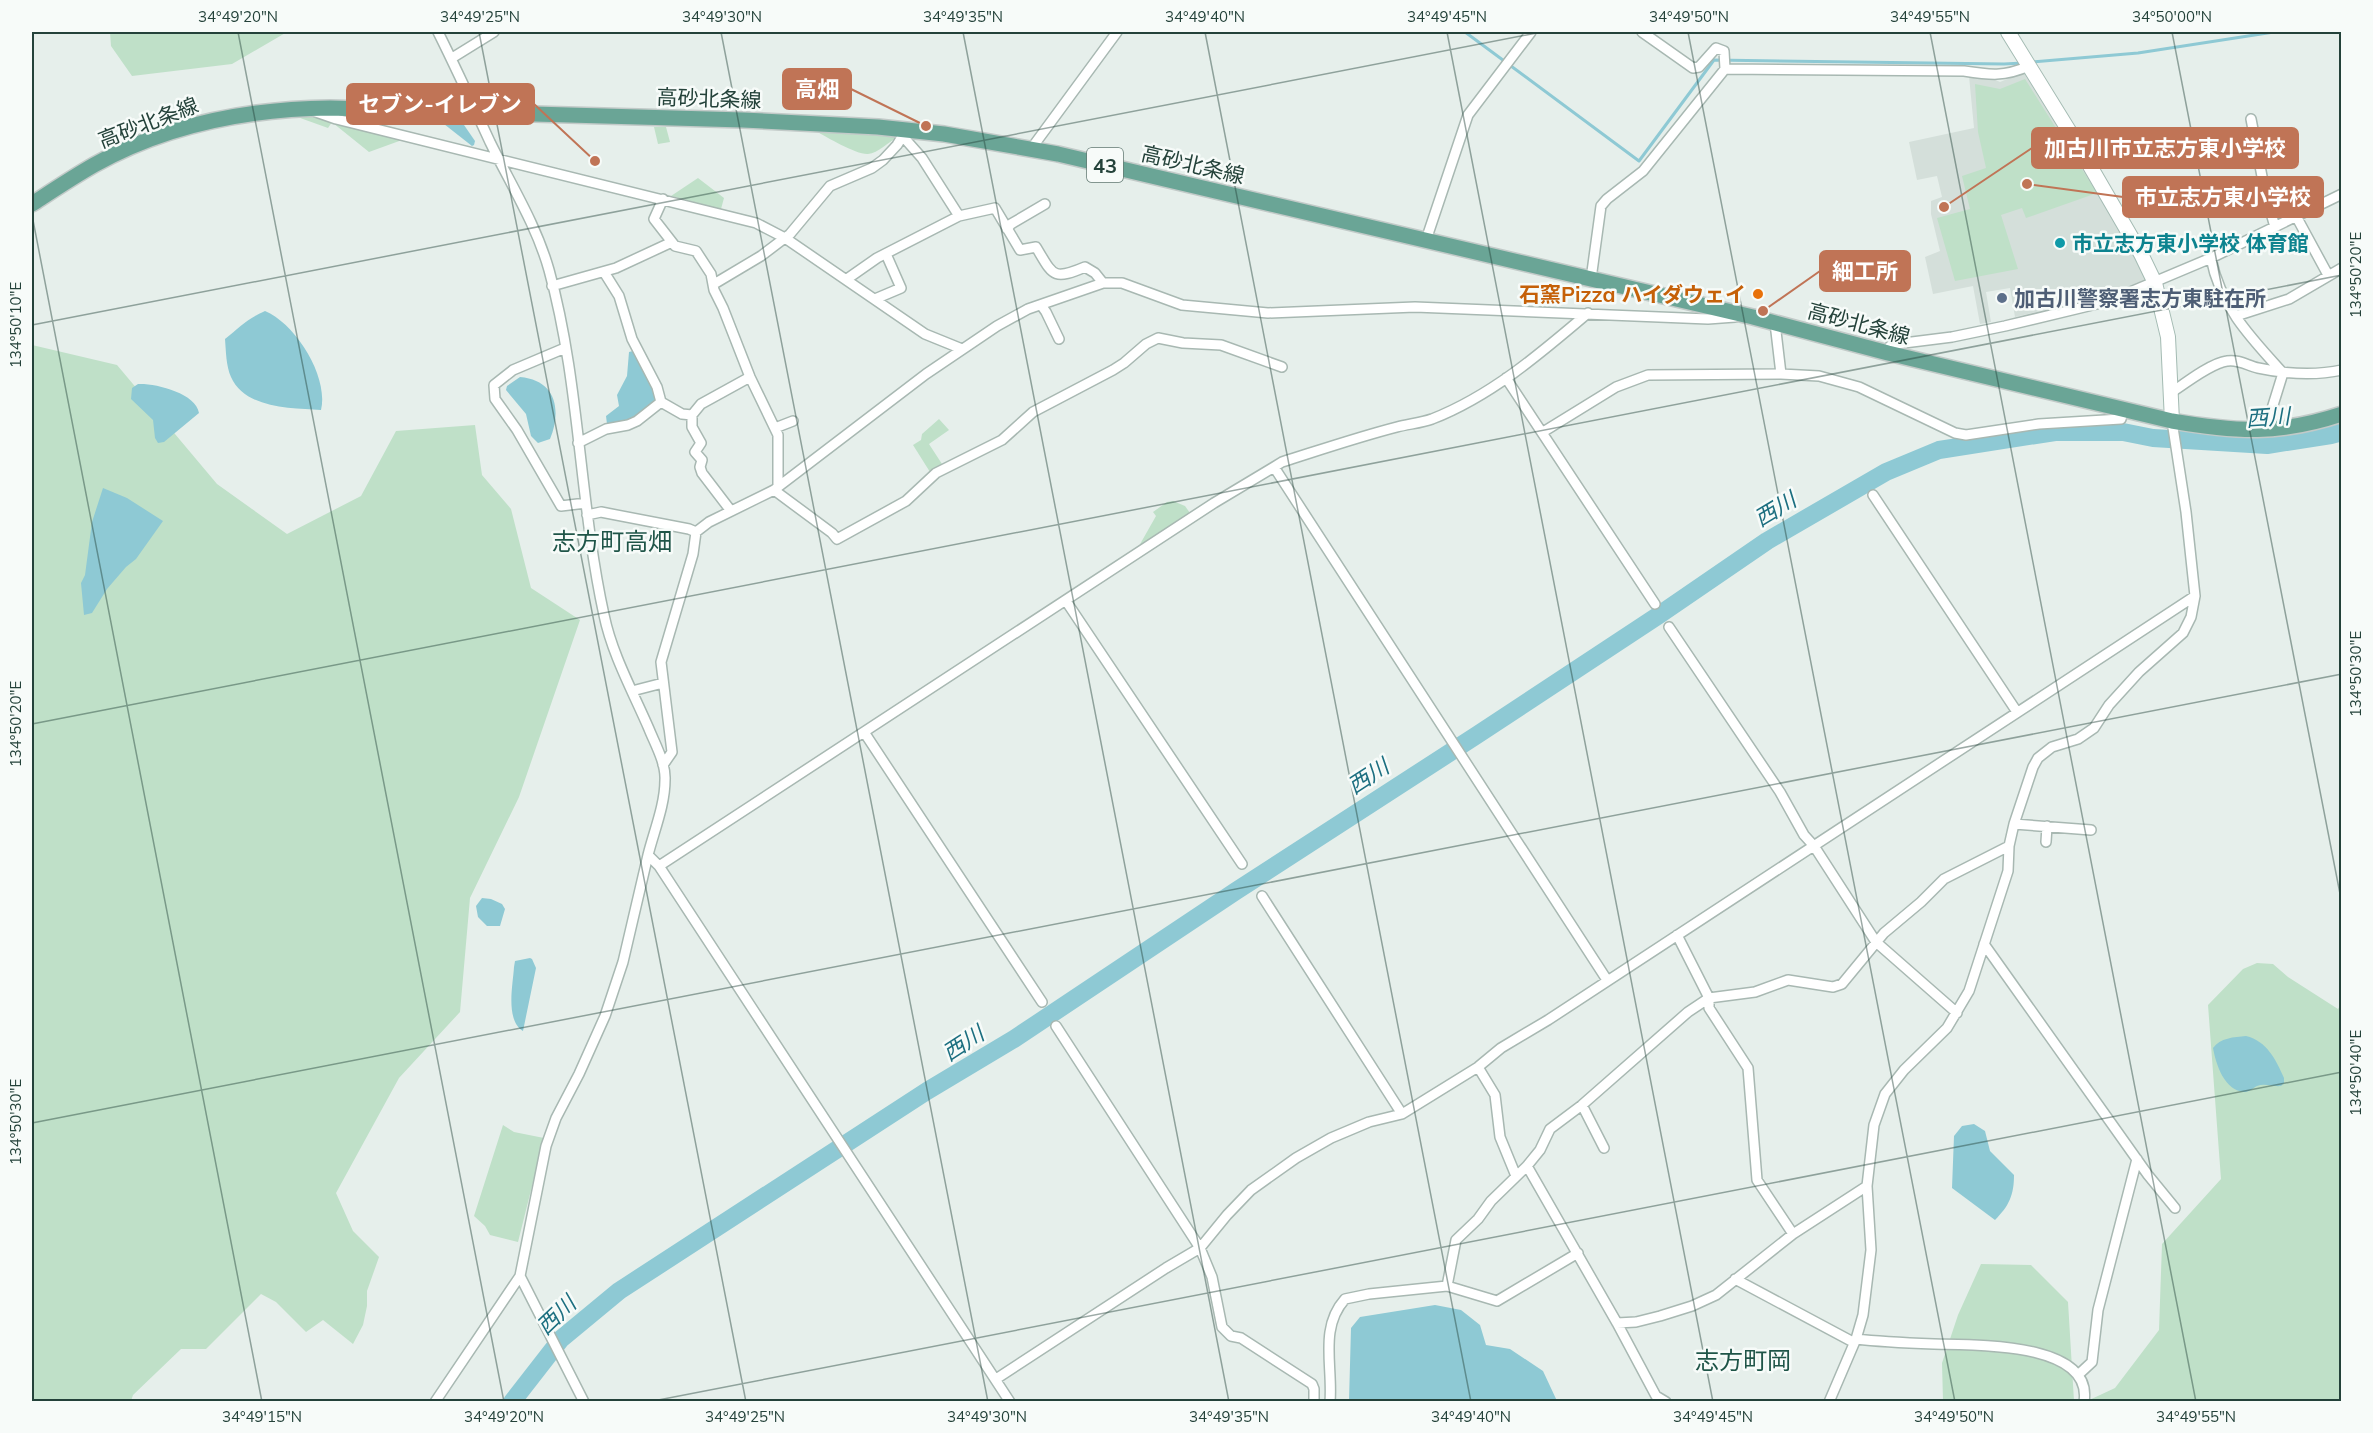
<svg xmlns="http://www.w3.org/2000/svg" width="2373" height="1433" font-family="Mulish,'Noto Sans JP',sans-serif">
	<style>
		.built { fill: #d4dfda }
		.green { fill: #bfe0c8 }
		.water { fill: #8ec9d4 }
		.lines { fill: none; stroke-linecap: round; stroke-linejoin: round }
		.stream { stroke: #8ec9d4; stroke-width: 3 }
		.river { stroke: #8ec9d4; stroke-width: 18 }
		.minor-casing { stroke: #a8b8b2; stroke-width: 12 }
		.secondary-casing { stroke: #a4bbb3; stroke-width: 16 }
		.primary-casing { stroke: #c2cac8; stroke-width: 18 }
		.minor { stroke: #fff; stroke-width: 9 }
		.secondary { stroke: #fff; stroke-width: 14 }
		.primary { stroke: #6aa596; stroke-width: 15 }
		.ticks { fill: none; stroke: #24423a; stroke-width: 1.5; stroke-opacity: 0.45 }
		.culture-dot { fill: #0f9aa8; stroke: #f7fbf9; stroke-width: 2 }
		.food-dot { fill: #e8710a; stroke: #f7fbf9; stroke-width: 2 }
		.service-dot { fill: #5c6f8a; stroke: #f7fbf9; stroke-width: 2 }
		.labels { text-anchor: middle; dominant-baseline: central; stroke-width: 5; stroke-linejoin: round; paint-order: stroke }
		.shield { fill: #f7fbf9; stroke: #637a73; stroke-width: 1.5 }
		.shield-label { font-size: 20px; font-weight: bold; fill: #24423a }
		.street-label { font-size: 21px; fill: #24423a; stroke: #f7fbf9 }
		.culture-label { font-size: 21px; font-weight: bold; fill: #0d838f; stroke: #f7fbf9; text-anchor: start }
		.food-label { font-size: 21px; font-weight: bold; fill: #c56008; stroke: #f7fbf9; text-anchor: end }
		.service-label { font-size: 21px; font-weight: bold; fill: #4e5e75; stroke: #f7fbf9; text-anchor: start }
		.water-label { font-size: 22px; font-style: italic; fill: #1c6f80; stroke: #f7fbf9 }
		.quarter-label { font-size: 24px; fill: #1f5548; stroke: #f7fbf9 }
		.leader { fill: none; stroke: #c07456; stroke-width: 2 }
		.callout-dot { fill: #c07456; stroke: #f7fbf9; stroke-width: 2 }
		.callout { fill: #c07456; stroke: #c07456; stroke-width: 2 }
		.callout-label { font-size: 22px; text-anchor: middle; font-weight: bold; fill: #fff }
		.neatline { fill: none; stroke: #24423a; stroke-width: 2 }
		.ticks-label { font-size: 15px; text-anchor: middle; fill: #24423a }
	</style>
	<rect width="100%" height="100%" fill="#e6efeb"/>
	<!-- built -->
	<path class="built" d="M2027,71L2150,279L2114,293L2015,317L2010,288L1986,292L1991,322L1980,324L1973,286L1933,294L1925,257L1940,251L1931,214V201L1942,197L1937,176L1917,180L1909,142L1974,128L1969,76L1991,78L2000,82Z"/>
	<!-- green -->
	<path class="green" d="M110,32H287L232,64L132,76L111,46Z
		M2025,79L2097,193L2026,218L2022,208L2001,215L2018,269L1955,281L1937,218L1970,209L1962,176L1986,168L1978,132L1975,84L2000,89Z
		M289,114H307L332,122L328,128Z
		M333,123L401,138L402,140L369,152Z
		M654,127H666L670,142L658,144Z
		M816,131L898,135L897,137C889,142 878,153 868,154C857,155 826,137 816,131Z
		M698,178L724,198L721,209L671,196Z
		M32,345L117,365L217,484L287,534L361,496L396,431L475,425L482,475L511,509L531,588L580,620L519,797L470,898L460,1012L399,1078L336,1193L353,1231L379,1257L367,1291V1306L363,1325L353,1344L323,1320L306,1332L276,1302L261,1294L206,1349H181L133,1395L131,1401L32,1402Z
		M939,419L949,430L929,444L942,464L930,472L913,445L921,440L922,434Z
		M1173,501L1185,506L1190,513L1139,546L1156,516L1153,512L1167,502Z
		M2257,963L2273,964L2288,977L2338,1009L2341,1004V1401L2085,1402L2115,1388L2159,1330L2162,1244L2221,1179L2208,1005L2243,969Z
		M503,1125L514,1132L544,1138L518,1242L490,1235L485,1226L474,1216Z
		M1981,1264L2031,1265L2068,1302L2074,1401H1943L1942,1363L1958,1315Z"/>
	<!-- water -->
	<path class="water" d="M444,124L464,125L475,141L474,145L472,146Z
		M265,311C296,324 329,377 321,410C292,408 245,409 231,377C226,366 226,351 225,339C240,327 247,319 265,311Z
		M633,351L656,393L657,400L631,420L607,424L606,416L619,406L617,395L627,376L629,352Z
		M520,377C556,380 562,410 550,439L538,443L531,436L526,414L506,390L507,386Z
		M138,384C155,383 196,393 199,413L164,442L158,443L155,438L153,420L131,399L132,388Z
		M103,488L127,498L163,521L136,559L126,567L107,589L92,613L84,615L81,583L85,575L92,522Z
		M482,898L491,899L502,904L505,909L500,926H487L478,917L476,906Z
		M530,958L532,959L536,968L523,1031C505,1020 513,985 514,967L515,961Z
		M2246,1036C2267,1041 2276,1060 2284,1078V1083L2281,1086C2273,1087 2265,1083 2257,1086C2253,1088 2249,1092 2245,1092C2224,1091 2216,1064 2213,1048C2220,1038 2234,1037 2246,1036Z
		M1974,1124L1985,1131L1990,1151L2014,1175C2014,1195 2009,1206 1995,1220L1952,1188L1954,1136L1962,1126Z
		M1435,1305L1461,1310L1480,1325L1486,1345L1510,1349L1543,1371L1557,1401H1349L1351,1328L1360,1317Z"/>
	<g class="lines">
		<!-- stream -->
		<path class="stream" d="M1465,32L1639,161L1714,60L2004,64L2023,63
			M2032,62L2138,53L2274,32"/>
		<!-- river -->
		<path class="river" d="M512,1402L561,1339L619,1291L927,1091L1014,1039L1236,891L1477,735L1659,615L1767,541L1886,472L1939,450L2055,432H2123L2153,438L2267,445L2331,435L2342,432"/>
		<!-- minor casing -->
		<g class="minor-casing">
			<path id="minor" d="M438,32C456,68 473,105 490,142C511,185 536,224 549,270C580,382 579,501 604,615C612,654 633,692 649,729C655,744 666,763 665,780C665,805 654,831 648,855L659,866L1010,1402
				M452,58L494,32
				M1725,69L1964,71C1990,75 2004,77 2029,66
				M316,112L336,119L756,223L785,238L925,334L962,349
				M2251,119L2265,192L2275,227
				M1031,149L1117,32
				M663,199L654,219L675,246L696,251L711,274L714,290L723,308L750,377L778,435V487
				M959,216L995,208L1020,250L1036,247C1053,275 1052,281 1085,267L1095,273L1103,283
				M2296,216L2328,275
				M1007,229L1011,224L1045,204
				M1426,240L1468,115L1531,32
				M2211,258C2220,306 2251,338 2283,373
				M847,279L877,258L959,216L922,158L906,140L907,129
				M1591,279L1601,206L1607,199L1643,171L1725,69L1724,51L1716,48L1699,67L1693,68L1642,32
				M714,284L761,256L790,234L830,186L872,168L883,160L897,145L907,129
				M552,286L616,268L672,242
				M875,299L901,288L886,254
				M1041,305L1046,312L1059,339
				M2236,316L2289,299L2342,268
				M1775,323L1781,374
				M565,348L513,370L494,385L495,399L517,430L561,506L586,503
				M1888,353L1890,346L1896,344L1952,337L2005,326L2109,301L2211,258L2342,194
				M1506,378L1655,604
				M2171,393C2184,384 2211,363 2227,361C2239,359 2248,366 2258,368C2286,374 2314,376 2342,370
				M661,402L682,414L692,415
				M775,428L793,421
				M2265,431L2283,373
				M1543,432L1616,387L1648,375L1781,374L1819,376L1859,387L1955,433L1966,435L2039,424L2121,419L2124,409
				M578,443L606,429L628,425L637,421L661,402L657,387L632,339L619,296L604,272
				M1274,467L1607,980
				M774,490L832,533L837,539L906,501L936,473L1002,440L1033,412L1113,370L1124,363L1146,344L1158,338L1183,343L1221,345L1282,367
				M1873,495L2017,712
				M731,511L702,473L700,467L702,460L695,452L701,443L692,427V415L701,404L750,377
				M587,515L601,512L689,529L696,532
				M1066,601L1242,864
				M1669,627L1780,792L1804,835L1814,846L1876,942L1957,1013
				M632,691L663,683
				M864,732L1042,1002
				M663,765L672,752L661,662L693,554L696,532L709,522L774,490L926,374L997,326L1028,309L1103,283H1122L1182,305L1268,313L1415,307L1708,319L1735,317
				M2014,824L2091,830
				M2046,842L2047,826
				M659,866L1214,503L1274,467L1282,462C1320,450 1358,437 1397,427C1408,424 1421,423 1432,419C1491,396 1541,353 1588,313
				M1262,896L1402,1114
				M1677,935L1709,998V1008L1748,1068L1757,1180L1793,1234
				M1984,944L2148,1175L2175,1208
				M1056,1026L1200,1248L1212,1277L1222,1327L1231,1336L1241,1338L1312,1384L1314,1389V1402
				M1478,1067L1495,1095L1500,1137L1516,1176
				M1582,1105L1604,1148
				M1527,1166L1617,1323L1656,1396L1666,1402
				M520,1276L584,1402
				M1735,1279L1853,1342
				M1447,1286L1456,1240L1478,1219L1491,1201L1527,1166L1540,1150L1550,1129L1582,1105L1688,1012L1709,998L1755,992L1788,980L1833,987L1842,984L1884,933L1921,902L1944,879L2009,846
				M1617,1323L1636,1322L1660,1316L1692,1306L1716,1295L1793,1234L1867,1186
				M1856,1339C1882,1342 1908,1343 1934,1344C1971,1345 2094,1341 2084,1402
				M2078,1375L2092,1362L2098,1310L2137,1159
				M996,1379L1166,1268L1200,1248L1227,1215L1251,1190L1296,1158L1331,1138L1369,1122L1402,1114L1478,1067L1501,1048L1548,1020L2195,596
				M435,1402L520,1276L546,1146L556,1118L579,1074L605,1016L623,962L648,855
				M1330,1402C1333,1366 1319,1328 1345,1299L1369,1294L1447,1286L1497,1301L1578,1253
				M1829,1402L1856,1339L1863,1315L1871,1250L1867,1186L1874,1125L1885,1094L1904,1070L1947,1028L1969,991L2008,871L2009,846L2014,824L2033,767L2038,758L2052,747L2078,739L2094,728L2109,705L2139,672L2183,633L2191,617L2195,596L2186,512L2172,421"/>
		</g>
		<!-- secondary casing -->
		<g class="secondary-casing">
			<path id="secondary" d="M2008,32L2079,147L2141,254L2155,283L2168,337L2172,421"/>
		</g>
		<!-- primary casing -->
		<g class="primary-casing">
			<path id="primary" d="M32,204C52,191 73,177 94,165C167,124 247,109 330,108L743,120L878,127L944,134L1058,154L1753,317L1888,353L2172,421C2236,432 2279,435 2342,414"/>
		</g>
		<!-- minor -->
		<use href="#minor" class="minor"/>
		<!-- secondary -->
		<use href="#secondary" class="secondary"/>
		<!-- primary -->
		<use href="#primary" class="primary"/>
	</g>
	<!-- ticks -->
	<path class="ticks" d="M238,32L504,1402M479,32L746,1402M721,32L988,1402M963,32L1229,1402M1205,32L1471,1402M1447,32L1713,1402M1688,32L1955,1402M1930,32L2196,1402M2172,32L2342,904M32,215L262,1402M32,325L1542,32M32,724L2342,275M32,1123L2342,674M648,1402L2342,1072"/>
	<!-- markers -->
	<circle class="culture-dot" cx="2060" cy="243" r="6"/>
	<circle class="food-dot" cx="1758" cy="294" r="6"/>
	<circle class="service-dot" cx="2002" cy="298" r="6"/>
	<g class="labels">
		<!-- shield labels -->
		<rect class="shield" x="1087" y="148" width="36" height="34" rx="4.5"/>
		<g class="shield-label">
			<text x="1105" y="165">43</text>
		</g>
		<!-- street labels -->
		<g class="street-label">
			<text transform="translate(709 98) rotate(2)">高砂北条線</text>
			<text transform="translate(148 122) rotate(-21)">高砂北条線</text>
			<text transform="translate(1193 164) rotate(13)">高砂北条線</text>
			<text transform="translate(1859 323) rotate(15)">高砂北条線</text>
		</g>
		<!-- culture labels -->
		<g class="culture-label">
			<text x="2072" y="243">市立志方東小学校 体育館</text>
		</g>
		<!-- food labels -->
		<g class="food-label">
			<text x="1746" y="294">石窯Pizza ハイダウェイ</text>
		</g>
		<!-- service labels -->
		<g class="service-label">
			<text x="2014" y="298">加古川警察署志方東駐在所</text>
		</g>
		<!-- water labels -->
		<g class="water-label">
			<text transform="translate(2268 417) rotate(-4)">西川</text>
			<text transform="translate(1775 509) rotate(-31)">西川</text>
			<text transform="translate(1368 776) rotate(-33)">西川</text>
			<text transform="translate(963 1043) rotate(-33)">西川</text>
			<text transform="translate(556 1315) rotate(-44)">西川</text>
		</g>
		<!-- quarter labels -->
		<g class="quarter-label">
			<text x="612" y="541">志方町高畑</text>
			<text x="1743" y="1360">志方町岡</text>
		</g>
	</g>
	<!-- callouts -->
	<path class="leader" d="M926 126L851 89M595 161L534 104M1944 207L2032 148M2027 184L2123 197M1763 311L1820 271"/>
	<g class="callout-dot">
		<circle cx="926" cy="126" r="6"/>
		<circle cx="595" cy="161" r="6"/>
		<circle cx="1944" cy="207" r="6"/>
		<circle cx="2027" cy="184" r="6"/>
		<circle cx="1763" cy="311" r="6"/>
	</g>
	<g class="callout">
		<rect x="783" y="69" width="68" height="40" rx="6"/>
		<rect x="347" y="84" width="187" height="40" rx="6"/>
		<rect x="2032" y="128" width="266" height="40" rx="6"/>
		<rect x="2123" y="177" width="200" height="40" rx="6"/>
		<rect x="1820" y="251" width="90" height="40" rx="6"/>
	</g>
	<g class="callout-label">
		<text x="817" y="97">高畑</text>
		<text x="440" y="112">セブン-イレブン</text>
		<text x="2165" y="156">加古川市立志方東小学校</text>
		<text x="2223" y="205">市立志方東小学校</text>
		<text x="1865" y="279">細工所</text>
	</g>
	<!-- border -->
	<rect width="2373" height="1433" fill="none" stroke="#f7fbf9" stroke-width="66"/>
	<rect x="33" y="33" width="2307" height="1367" class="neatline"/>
	<g class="ticks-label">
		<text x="238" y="22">34°49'20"N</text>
		<text x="480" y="22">34°49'25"N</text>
		<text x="722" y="22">34°49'30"N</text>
		<text x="963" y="22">34°49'35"N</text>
		<text x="1205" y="22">34°49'40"N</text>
		<text x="1447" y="22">34°49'45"N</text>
		<text x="1689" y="22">34°49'50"N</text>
		<text x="1930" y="22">34°49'55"N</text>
		<text x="2172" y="22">34°50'00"N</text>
		<text transform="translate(2356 275) rotate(-90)" y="5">134°50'20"E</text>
		<text transform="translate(16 325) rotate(-90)" y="5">134°50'10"E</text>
		<text transform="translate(2356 674) rotate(-90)" y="5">134°50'30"E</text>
		<text transform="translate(16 724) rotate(-90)" y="5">134°50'20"E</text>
		<text transform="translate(2356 1073) rotate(-90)" y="5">134°50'40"E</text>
		<text transform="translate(16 1122) rotate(-90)" y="5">134°50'30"E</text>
		<text x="262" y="1422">34°49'15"N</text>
		<text x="504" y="1422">34°49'20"N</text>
		<text x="745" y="1422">34°49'25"N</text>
		<text x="987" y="1422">34°49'30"N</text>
		<text x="1229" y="1422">34°49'35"N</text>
		<text x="1471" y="1422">34°49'40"N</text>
		<text x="1713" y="1422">34°49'45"N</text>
		<text x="1954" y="1422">34°49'50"N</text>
		<text x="2196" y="1422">34°49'55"N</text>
	</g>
</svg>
